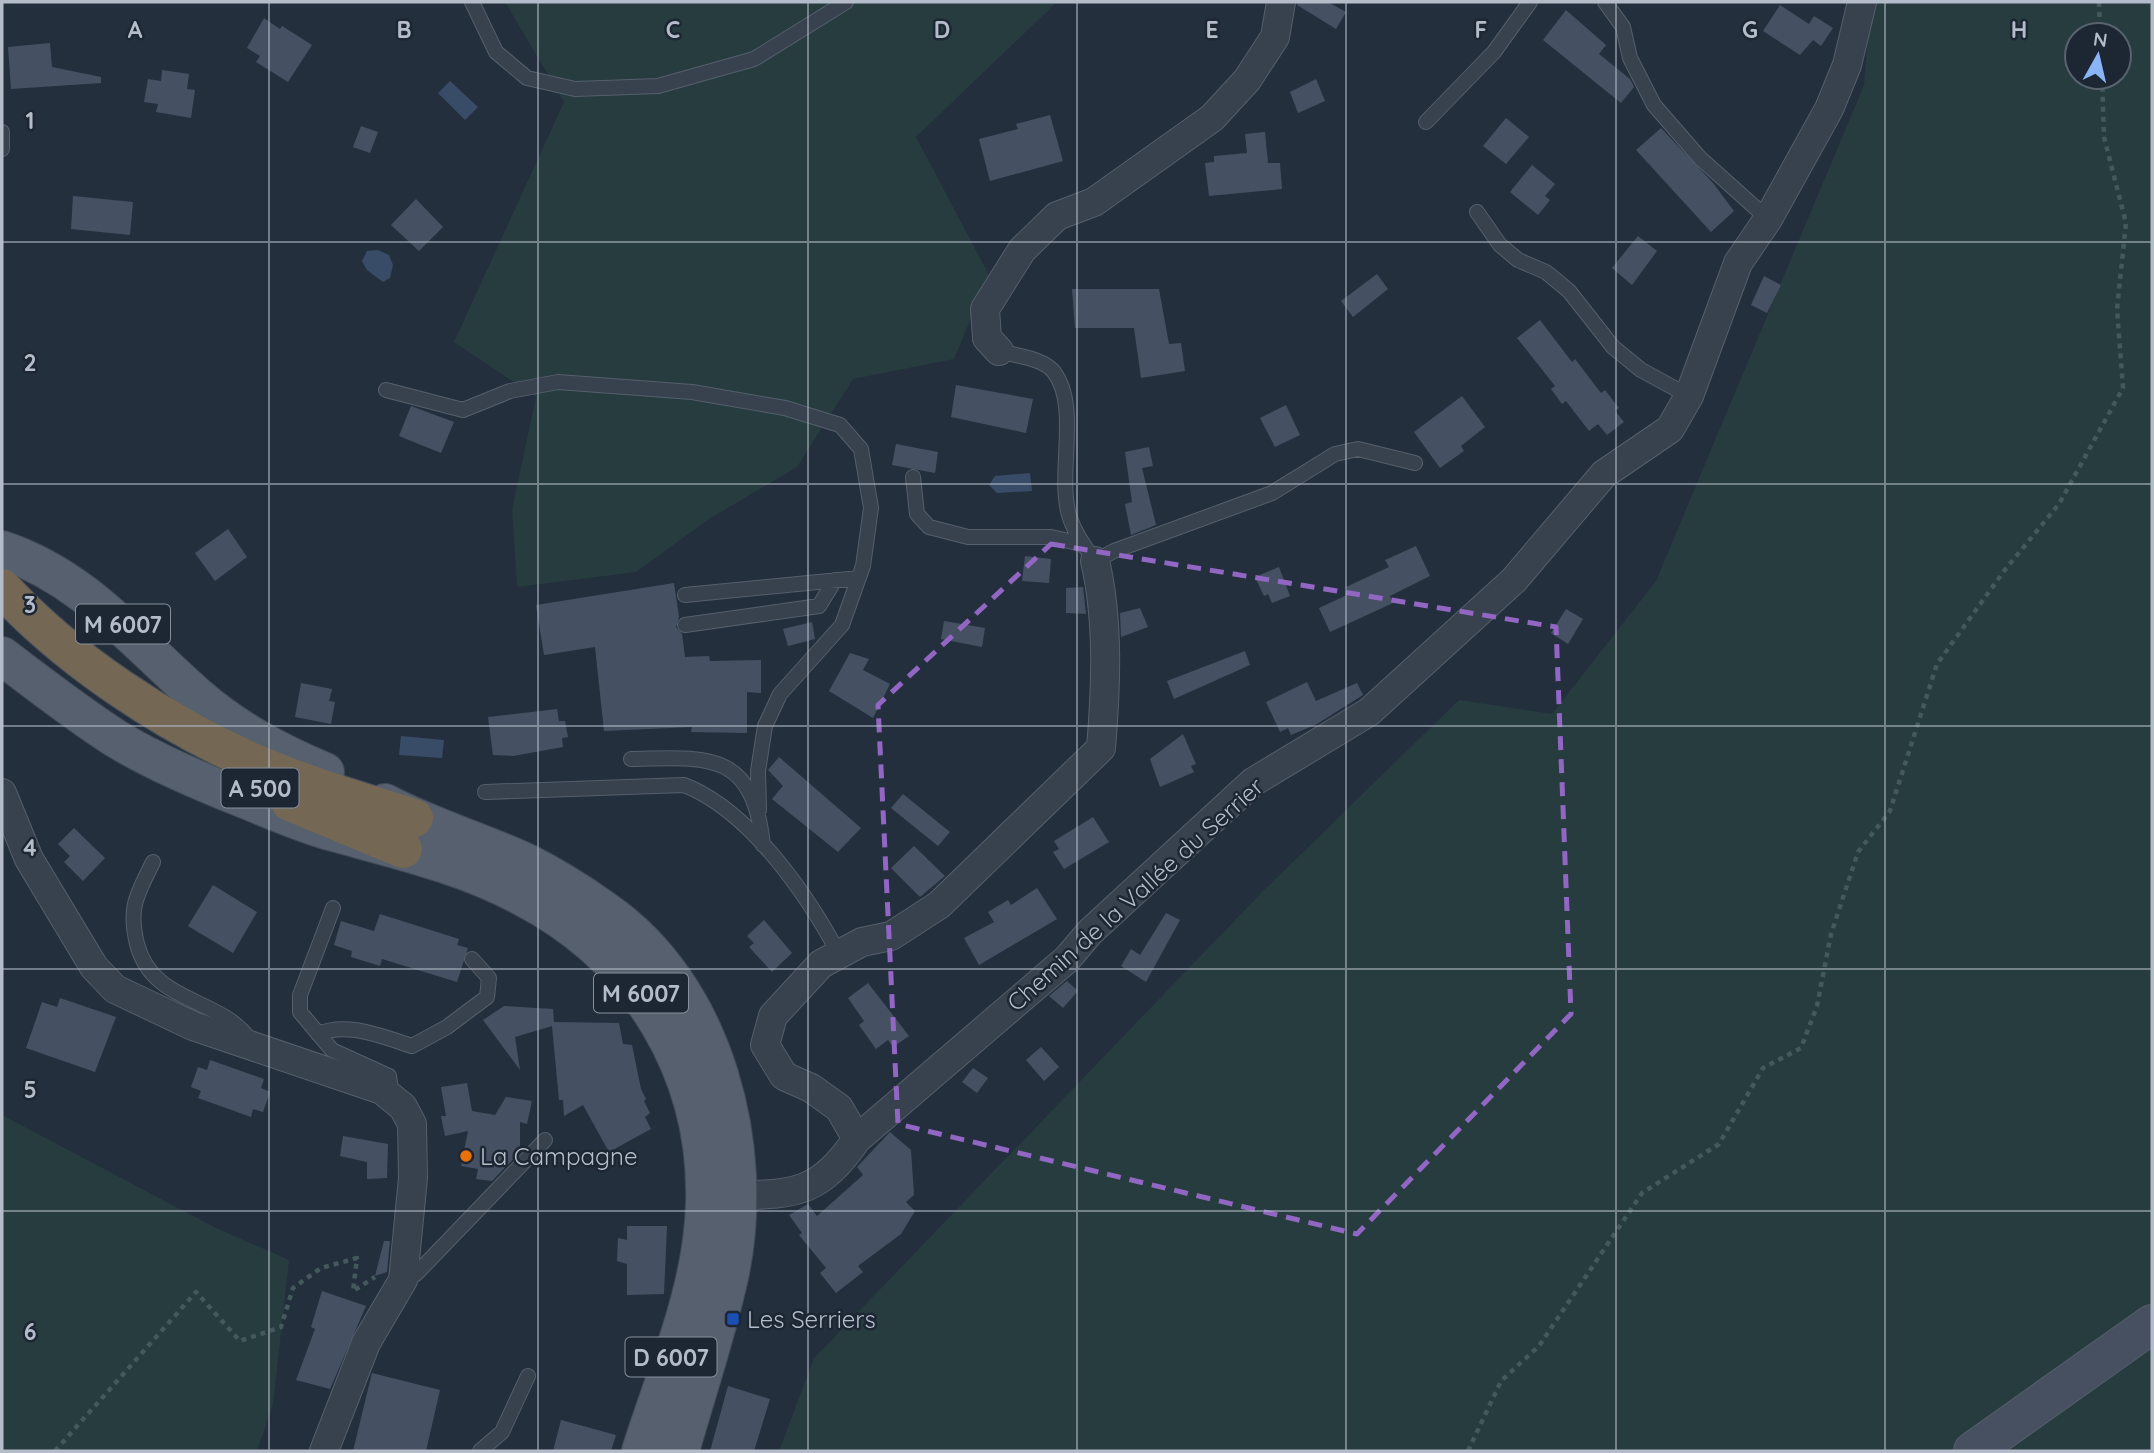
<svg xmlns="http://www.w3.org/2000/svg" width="2154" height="1453" font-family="Quicksand,sans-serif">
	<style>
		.green { fill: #263c3f; fill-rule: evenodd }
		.water { fill: #394c67 }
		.building { fill: #455162 }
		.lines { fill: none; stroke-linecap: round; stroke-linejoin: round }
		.lane-casing { stroke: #565f6c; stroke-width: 16 }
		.street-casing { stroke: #565f6c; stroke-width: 30 }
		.secondary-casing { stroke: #565f6c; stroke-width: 40 }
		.primary-casing { stroke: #414a57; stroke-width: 40 }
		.highway-casing { stroke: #434c59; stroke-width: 40 }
		.path { stroke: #44595c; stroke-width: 4.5; stroke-dasharray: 5 5; stroke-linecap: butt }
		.lane { stroke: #38414e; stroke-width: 14 }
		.street { stroke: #38414e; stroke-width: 28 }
		.secondary { stroke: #465061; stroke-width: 38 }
		.primary { stroke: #56606e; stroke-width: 38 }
		.highway { stroke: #746855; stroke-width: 38 }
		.marked { fill: none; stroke: #9266c3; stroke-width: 5; stroke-dasharray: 14 9; stroke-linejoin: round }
		.grid { fill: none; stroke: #b4bcc9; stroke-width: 2; stroke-opacity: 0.55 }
		.food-dot { fill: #e8710a; stroke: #1d2633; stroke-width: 2.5 }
		.transit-dot { fill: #1a4fb4; stroke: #1d2633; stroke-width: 2.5 }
		.labels { text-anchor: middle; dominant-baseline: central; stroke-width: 5; stroke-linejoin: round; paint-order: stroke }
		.shield { fill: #1d2633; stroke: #878f9c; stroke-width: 2 }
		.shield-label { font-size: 23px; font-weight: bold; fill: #b4bcc9 }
		.street-label { font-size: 24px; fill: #b4bcc9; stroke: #1d2633 }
		.poi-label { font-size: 24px; fill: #b4bcc9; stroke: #1d2633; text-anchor: start }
		.grid-label { font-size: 23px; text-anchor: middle; font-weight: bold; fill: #b4bcc9; stroke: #1d2633; stroke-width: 5; stroke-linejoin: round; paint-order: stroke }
	</style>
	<rect width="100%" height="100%" fill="#242f3e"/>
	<!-- green -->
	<path class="green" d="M505,2H1057L916,137L989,275L954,359L853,379L797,467L709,519L636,572L517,587L512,509L536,397L454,342L564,102Z
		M1871,2H2152V1451H779L814,1358L1263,891L1459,700L1552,714L1656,581L1864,85ZM2077,35H2119V77H2077Z
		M2,1115L214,1227L289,1260L273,1404L257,1451H2Z"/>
	<!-- water -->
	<path class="water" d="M450,81L478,107L465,120L438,93Z
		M378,250L389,255L393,265L390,278L383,282L367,270L362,261L367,251Z
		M1030,473L1032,491L997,493L989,485L995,476Z
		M401,736L444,740L442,758L399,755Z"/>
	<!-- building -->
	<path class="building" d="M1297,2H1328L1346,12L1336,29L1297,5Z
		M1780,5L1809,24L1814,16L1833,28L1821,46L1813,40L1800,55L1763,31Z
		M1566,10L1606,45L1599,54L1630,79L1634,87L1621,103L1543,40Z
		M264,18L280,29L282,26L312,45L288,82L256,62L260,56L247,48Z
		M50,43L52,67L101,77V83L11,89L8,47Z
		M162,70L189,74L187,89L195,90L191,118L156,112L158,104L144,102L148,79L161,81Z
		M1316,79L1325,101L1298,113L1290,92Z
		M1050,115L1063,161L990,181L979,139L1018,129L1016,124Z
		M1506,118L1529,137L1506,164L1483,146Z
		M361,126L378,132L370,153L353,147Z
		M1661,128L1713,183L1734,211L1711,232L1636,150Z
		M1265,132L1268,163H1280L1282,189L1209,196L1205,163L1214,162V156L1247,153L1245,134Z
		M1532,165L1555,184L1545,196L1550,200L1538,215L1510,192Z
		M73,196L133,202L130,235L71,229Z
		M416,199L443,227L419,251L391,225Z
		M1638,236L1657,251L1632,285L1612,268Z
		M1377,274L1388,289L1353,317L1341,301Z
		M1764,276L1781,285L1767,313L1751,305Z
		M1072,289H1159L1169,344L1181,343L1185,371L1141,378L1134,328H1075Z
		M1540,320L1572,362L1575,359L1601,393L1605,390L1619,408L1615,411L1624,422L1607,435L1598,424L1589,431L1566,401L1562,404L1551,389L1555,386L1517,338Z
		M956,385L1033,399L1026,433L951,417Z
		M1462,396L1485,427L1461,446L1464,451L1440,468L1414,432Z
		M1286,405L1300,435L1275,447L1260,418Z
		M411,406L454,422L441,453L399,436Z
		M896,444L938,452L935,473L892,465Z
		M1149,447L1153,466L1142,468L1156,525L1131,535L1125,504L1132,502L1125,452Z
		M228,529L247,557L215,581L195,553Z
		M1416,546L1430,576L1390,596L1393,603L1330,632L1319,608L1349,594L1346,587L1389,567L1385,560Z
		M1025,556L1051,559L1049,583L1022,581Z
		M1279,567L1290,596L1272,603L1268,594L1264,596L1255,577Z
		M674,583L679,617L676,627L682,634L685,657L709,656L710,661L761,660V693L747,692V733L691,732L692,727L604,731L595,647L544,655L536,605Z
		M1083,587L1086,614L1066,613V588Z
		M1140,608L1148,627L1121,637L1120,613Z
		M1566,609L1583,619L1568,644L1551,633Z
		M944,621L985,628L982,647L941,639Z
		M812,622L815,639L788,646L783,629Z
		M1245,651L1250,665L1174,699L1167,681Z
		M850,653L869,659L863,670L890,684L873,718L829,691Z
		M1307,682L1316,701L1357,683L1363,695L1317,724L1291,735L1288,728L1280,732L1266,702Z
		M301,683L332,689L329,701L335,702L331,724L295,717Z
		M557,709L559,721H565L568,737L562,738L563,747L513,756L493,755L488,717Z
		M1183,734L1196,764L1191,766L1194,772L1160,787L1150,759Z
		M779,757L861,828L838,852L772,799L783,786L768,770Z
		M903,794L950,832L938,846L891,808Z
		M1093,817L1109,842L1064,869L1053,852L1059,849L1054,841Z
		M74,828L105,858L83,881L64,862L70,856L58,844Z
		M914,846L945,876L920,897L891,868Z
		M213,885L257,912L233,953L188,926Z
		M1037,888L1057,919L979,965L964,938L994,922L988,912L1008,900L1011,905Z
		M1166,913L1180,920L1146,982L1121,966L1131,949L1140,955Z
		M380,914L459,939L457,945L468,948L457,982L382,959L380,966L351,957L352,951L334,945L341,921L374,931Z
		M764,920L792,953L772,972L749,947L754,943L747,936Z
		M1067,981L1078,991L1063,1008L1049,996Z
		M868,983L909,1036L893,1047L888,1040L876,1049L859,1025L864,1021L848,998Z
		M60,998L116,1017L95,1072L26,1048L42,1002L57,1007Z
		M504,1006L553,1009L554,1022L619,1023L623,1044L632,1045L641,1089L646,1099L644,1101L650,1113L645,1117L651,1129L609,1152L583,1105L564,1116L563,1100H559L552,1026L515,1037L520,1070L483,1020Z
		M1041,1047L1059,1067L1044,1081L1026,1060Z
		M210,1060L264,1079L261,1088L270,1092L263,1112L253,1109L251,1117L198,1098L201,1091L191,1087L198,1067L207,1070Z
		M973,1068L988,1078L977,1093L962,1082Z
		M467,1083L472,1111L495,1115L506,1097L532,1101L527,1124L520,1122V1152L492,1181L476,1179L478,1169L461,1166L468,1131L445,1136L441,1116H446L441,1087Z
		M890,1132L911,1150L914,1195L906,1202L915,1211L901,1234L858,1266L863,1272L836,1293L820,1273L826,1268L799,1235L802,1233L789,1215L808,1204L817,1216L863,1175L857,1167Z
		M343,1136L388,1144L387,1178L367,1179V1162L340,1156Z
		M627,1226H667L664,1294L627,1295V1264L617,1261L618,1238L627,1240Z
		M384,1241H390L387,1272L375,1276Z
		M322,1291L366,1306L330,1389L296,1380L315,1329L311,1327Z
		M372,1373L440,1390L426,1451H353Z
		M728,1386L770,1399L754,1451H710Z
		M561,1420L616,1435L611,1451H553Z"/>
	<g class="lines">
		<!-- lane casing -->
		<g class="lane-casing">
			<path id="lane" d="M472,2L496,52L527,78L575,89L658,86L754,59L846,2
				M1605,2L1623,27L1630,58L1654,105L1700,158L1768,219
				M1426,122L1494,52L1530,2
				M2,132V149
				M1477,212L1500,245L1518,260L1546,272L1569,291L1613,347L1641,370L1689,396
				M999,351C1016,356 1043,358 1054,372C1080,406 1057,473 1069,515C1074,532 1085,547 1095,561L1114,551L1272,493L1335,454L1358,449L1415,463
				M386,390L463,410L510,391L558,382L692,392L785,408L840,425L861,449L871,508L863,566L842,625L780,694L765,726L758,771L759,810
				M913,477L917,514L929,527L968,537H1051L1082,544
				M685,595L859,578
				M685,625L819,606L835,580
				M631,759C709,757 753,751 763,845
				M485,792L684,785C749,810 807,894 839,954
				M153,862C137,895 128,907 137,944C153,1006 223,996 252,1043
				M333,908L300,995V1012L332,1050L389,1076L392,1097
				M318,1034C347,1021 383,1037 412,1046L447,1027L487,997L489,978L472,959
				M403,1280L416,1274L545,1140
				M480,1451L502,1432L528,1376"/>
		</g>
		<!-- street casing -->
		<g class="street-casing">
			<path id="street" d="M999,351L987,338L985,309L1022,250L1057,216L1094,202L1212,118L1247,80L1275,37L1281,2
				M2,793L29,859L94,967L115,989L193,1026L382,1090L403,1107L412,1124L413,1178L403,1280L366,1343L324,1451
				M857,1139L839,1108L811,1088L784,1076L765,1045L773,1016L821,964L862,942L891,936L939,905L1101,748C1106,689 1109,620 1095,561
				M737,1195C798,1195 821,1191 857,1139L1067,959L1090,932L1253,782L1369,712L1514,580L1604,474L1670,429L1689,396L1738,263L1768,219L1829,109L1847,65L1862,2"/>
		</g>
		<!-- secondary casing -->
		<g class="secondary-casing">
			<path id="secondary" d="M1973,1451L2152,1324"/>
		</g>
		<!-- primary casing -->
		<g class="primary-casing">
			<path id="primary" d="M2,550C84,577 134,641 197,696C236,730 278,752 325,772
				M2,656C39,684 76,713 115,738C154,762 199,781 242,798C272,810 303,824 333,832C398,850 464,865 523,897C640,958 709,1073 705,1204C703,1288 666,1372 641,1451
				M385,803C430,827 480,841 527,863C553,876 580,893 604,910C716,987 757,1149 729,1277C716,1336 696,1394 680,1451"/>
		</g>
		<!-- highway casing -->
		<g class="highway-casing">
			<path id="highway" d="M2,588C68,660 167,725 257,764C308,786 361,801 414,818
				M290,802L403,849"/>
		</g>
		<!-- path -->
		<path class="path" d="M2099,2L2100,35
			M55,1451L196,1292L240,1341L281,1327L293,1288L321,1268L357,1258L353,1291L375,1277
			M1468,1451L1501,1381L1539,1346L1642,1193L1719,1144L1763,1068L1801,1048L1817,1006L1831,934L1858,852L1890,811L1937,664L2004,571L2059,504L2123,388L2117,309L2126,223L2104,137L2102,77"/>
		<!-- lane -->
		<use href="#lane" class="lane"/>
		<!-- street -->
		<use href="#street" class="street"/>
		<!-- secondary -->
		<use href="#secondary" class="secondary"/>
		<!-- primary -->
		<use href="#primary" class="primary"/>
		<!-- highway -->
		<use href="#highway" class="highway"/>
	</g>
	<!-- marked area -->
	<path class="marked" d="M1051,544L1556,627L1571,1014L1357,1234L898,1124L878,705Z"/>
	<!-- grid -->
	<path class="grid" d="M269,2V1451M538,2V1451M808,2V1451M1077,2V1451M1346,2V1451M1616,2V1451M1885,2V1451M2,242H2152M2,484H2152M2,726H2152M2,969H2152M2,1211H2152"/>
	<!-- markers -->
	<circle class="food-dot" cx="466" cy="1156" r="7"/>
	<rect class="transit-dot" x="726" y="1312" width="14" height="14" rx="3.5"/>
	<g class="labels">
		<!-- shield labels -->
		<g class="shield">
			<rect x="76" y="604.5" width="94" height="39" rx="5"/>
			<rect x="221.5" y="768.5" width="77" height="39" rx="5"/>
			<rect x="594" y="973.5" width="94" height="39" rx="5"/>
			<rect x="625.5" y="1337.5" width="91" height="39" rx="5"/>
		</g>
		<g class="shield-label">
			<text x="123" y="624">M 6007</text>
			<text x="260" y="788">A 500</text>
			<text x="641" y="993">M 6007</text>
			<text x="671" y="1357">D 6007</text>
		</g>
		<!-- street labels -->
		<g class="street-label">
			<text transform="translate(1135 894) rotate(-42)">Chemin de la Vallée du Serrier</text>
		</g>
		<!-- poi labels -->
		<g class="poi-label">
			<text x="480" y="1156">La Campagne</text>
			<text x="747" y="1319">Les Serriers</text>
		</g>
	</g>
	<g class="grid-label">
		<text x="135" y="38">A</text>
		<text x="404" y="38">B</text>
		<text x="673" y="38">C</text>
		<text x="942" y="38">D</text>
		<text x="1212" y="38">E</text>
		<text x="1481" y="38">F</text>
		<text x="1750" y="38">G</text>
		<text x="2019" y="38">H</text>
		<text x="30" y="129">1</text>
		<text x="30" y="371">2</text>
		<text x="30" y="613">3</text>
		<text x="30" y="856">4</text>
		<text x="30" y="1098">5</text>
		<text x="30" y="1340">6</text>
	</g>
	<!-- border -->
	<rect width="2154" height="1453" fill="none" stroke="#b4bcc9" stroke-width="7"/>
	<!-- north arrow -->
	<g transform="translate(2098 56) rotate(8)"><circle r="33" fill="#1d2633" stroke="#59626f" stroke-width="2"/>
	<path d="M0-5L12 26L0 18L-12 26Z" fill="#8ab4f8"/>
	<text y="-10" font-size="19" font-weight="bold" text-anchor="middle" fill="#b4bcc9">N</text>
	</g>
</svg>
